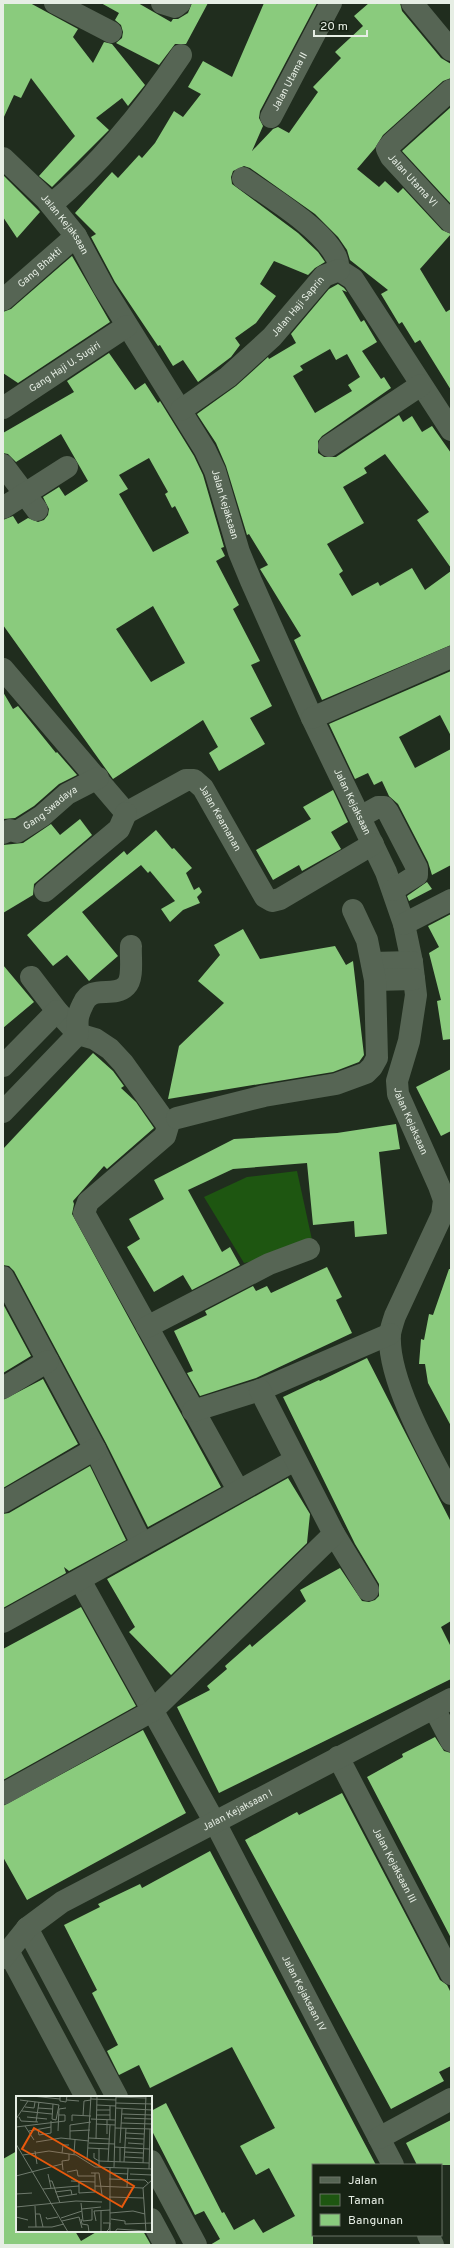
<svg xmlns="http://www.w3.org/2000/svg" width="454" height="2248" font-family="Overpass,sans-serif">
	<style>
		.green { fill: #1e5611 }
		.building { fill: #8acb7d; fill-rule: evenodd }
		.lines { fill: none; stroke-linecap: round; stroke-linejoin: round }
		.minor { stroke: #566554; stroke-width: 22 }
		.labels { text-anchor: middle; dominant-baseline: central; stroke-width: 4; stroke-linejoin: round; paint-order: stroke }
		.street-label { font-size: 10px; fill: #e6eee4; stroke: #172314 }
		.inset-road { fill: none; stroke: #6f7a6d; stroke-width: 1 }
		.view { fill: #e8590c; fill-opacity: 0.15; stroke: #e8590c; stroke-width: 2 }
		.inset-edge { fill: none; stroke: #e6eee4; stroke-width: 2 }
	</style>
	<rect width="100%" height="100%" fill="#202d1e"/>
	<!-- green -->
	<path class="green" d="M297,1171L314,1249L244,1263L204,1197L247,1177Z"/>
	<!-- building -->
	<path class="building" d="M3,3H30L78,29L73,37L93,63L104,42L112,44L145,85L128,106L122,98L96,118L109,130L52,187L39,176L75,136L31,78L21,98L14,95L3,119Z
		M101,3H138L171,22L173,19H178L188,13L192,3H208L186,44H175L159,65L116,43L122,38L123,32L121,25L115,20L119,13Z
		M264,3H317L260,111L259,118L263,126L252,151L273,129L278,127L289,133L318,92L313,87L341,58L335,52L363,26L354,16L369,3H400L402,11L441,58L451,64V78L443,81L383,135L375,148L357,169L379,187L385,181L398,193L403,188L442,230L451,234L420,269L446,312L451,309V390L420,340L415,343L402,322L399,324L381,294L388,290L350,260L347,250L338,237L315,214L250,168L244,166L233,171L231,177L232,184L298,233L318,252L325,262L315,268L308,275L274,261L260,284L276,296L256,323L235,338L240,345L231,357L198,382L183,360L173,366L160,345L158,346L115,282L91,237L96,234L75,213L112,172L118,178L139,155L142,158L155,143L174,111L183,117L201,94L188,87L203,61L232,77Z
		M451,107V204L402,151Z
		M3,175L40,212L17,238L3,217Z
		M72,256L110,322L18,383L3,373V312L11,309Z
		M338,284L344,288L347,292L342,290L361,322L364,320L377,342L362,351L381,379L384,377L391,388L322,436L318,441V453L324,457H336L399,415L403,422L412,416L422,432L432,426L451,453V568L417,520L429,512L385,454L364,468L367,473L343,487L364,523L327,544L343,571L339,574L352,596L378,582L380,586L412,568L425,590L451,571V645L322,700L294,640L301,636L260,569L268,565L249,534L247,535L226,466L216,443L197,414L236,386L268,357L269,359L296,343L291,334L329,289ZM330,349L336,360L347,354L360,377L348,385L352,391L315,413L293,376L303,370L300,366Z
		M109,353L135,390L145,383L158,403L160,401L194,456L203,475L224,547L221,548L225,556L216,561L239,605L233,609L260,661L251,665L272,706L250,718L265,744L219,771L209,753L218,747L203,720L113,779L3,625V520L13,516L18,524L28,518L38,522L44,520L48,515L49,509L43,497L59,487L65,496L88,481L61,434L16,462L8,454L3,453V433L74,392L67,381ZM149,458L168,492L165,494L172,508L175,506L189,533L153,552L119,494L128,489L119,475ZM153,606L185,663L151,682L116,629Z
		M451,671V736L440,715L399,737L415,768L451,749V865L432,875L428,862L398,804L389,796L382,781L374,785L368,773L355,779L329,724Z
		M3,692L13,709L18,706L56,753L57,752L77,775L59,784L34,806L15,818L3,819Z
		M333,790L348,822L331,832L341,849L302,871L299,865L273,880L256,850L311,819L303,807Z
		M80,819L92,835L34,884L33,895L3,913V845L23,843L51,824L60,835Z
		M156,830L172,849L174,848L192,868L186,873L194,890L199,887L202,892L197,897L200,903L183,910L170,922L161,909L175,901L150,871L148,873L141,865L82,912L118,956L89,981L67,955L53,966L27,935L124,851L127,855Z
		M427,882L432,889L409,901L407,896Z
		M451,914V1039L443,1040L437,1001L441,1000L429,953L439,947L428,926Z
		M243,929L260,959L335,946L346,965L353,961L364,1055L359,1062L333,1072L168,1099L179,1046L224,1003L198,981L220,955L214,945Z
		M3,965L34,1002L3,1028Z
		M93,1053L113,1071L124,1086L121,1088L136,1102L154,1128L107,1169L104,1166L73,1201L74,1204L72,1214L221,1487L148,1527L106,1443L14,1271L9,1266L3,1265V1149Z
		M451,1069V1131L441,1136L416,1087Z
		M396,1124L400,1149L379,1152L387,1234L355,1237L354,1221L313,1225L307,1163L233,1169L188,1190L222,1252L230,1247L240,1265L192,1290L183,1275L154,1292L127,1247L140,1239L129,1219L164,1199L154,1180L234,1139L337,1133Z
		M327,1267L342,1297L336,1300L352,1333L256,1378L200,1396L187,1373L193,1371L174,1331L207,1315L205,1311L253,1286L256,1291L267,1286L271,1293Z
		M449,1269H451V1426L428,1383L425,1364H419L421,1339L424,1340L429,1314L433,1315Z
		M3,1304L31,1356L3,1373Z
		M367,1358L451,1522V1621L441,1627L451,1647V1679L219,1793L177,1707L210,1690L207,1686L227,1669L225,1666L250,1644L252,1647L306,1601L300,1590L340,1568L362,1601L369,1602L375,1600L379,1596V1584L355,1544L283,1397L319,1380L320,1381Z
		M43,1379L78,1444L3,1488V1400Z
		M90,1466L126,1540L69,1571L64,1567L66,1573L3,1608V1514L9,1513Z
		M288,1478L310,1514L307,1543L171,1675L129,1632L135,1627L107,1579Z
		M81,1607L136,1706L3,1780V1649Z
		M143,1730L186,1813L27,1900L3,1857V1806Z
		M435,1737L444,1751L451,1753V1938L367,1777L403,1757L402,1754Z
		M342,1793L440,1980L447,1985L451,1993V2066L439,2072L444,2081L391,2109L245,1840L297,1812L299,1815Z
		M210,1851L376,2165H313V2245H210L220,2239L204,2211L195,2215L151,2129V2111L166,2103L222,2213L224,2212L234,2230L254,2219L263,2233L295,2216L269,2168L256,2175L240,2146L275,2128L232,2047L150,2088L139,2065L119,2075L107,2051L118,2045L92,1993L97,1990L64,1925L100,1907L98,1904L140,1884L142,1888Z
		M451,2120V2165H417L406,2143Z
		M17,2151V2231H75L81,2241L98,2231H143L151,2245H3V2159Z"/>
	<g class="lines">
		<!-- minor -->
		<g class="minor">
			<path d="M55,3L111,32"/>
			<path d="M162,3L175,7L180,3"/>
			<path d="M412,3L451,50"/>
			<path id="s1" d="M451,90L391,144L387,149L391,157L451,222"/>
			<path id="s2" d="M271,117L331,3"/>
			<path id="s3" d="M3,158L46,199L76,236L104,288L205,450L215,471L239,552L251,581L312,718L386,872L404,924L412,962L416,995L409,1041L397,1081L398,1094L439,1186L444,1200L442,1215L395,1316C393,1322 391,1328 390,1334C387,1379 430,1455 451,1494"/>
			<path d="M243,178C270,197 320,227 335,255C338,259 338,265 339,270"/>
			<path d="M51,205C101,163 145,109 181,55"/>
			<path d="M339,270L353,279L451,430"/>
			<path id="s4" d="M3,300L76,236"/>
			<path id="s5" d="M3,408L127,326"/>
			<path id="s6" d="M181,410L228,377L272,337L324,276L339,270"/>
			<path d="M329,446L421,385"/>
			<path d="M3,465L37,510"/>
			<path d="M3,508L67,467"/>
			<path d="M3,669L126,813"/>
			<path d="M312,718L451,657"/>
			<path id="s7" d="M126,813L186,780H194L203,788L265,897L272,901L280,899L373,844"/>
			<path d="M360,817L378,807H384L388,812L417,868V875L393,890"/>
			<path id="s8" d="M3,833L10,830L17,832L42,816L67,794L98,778"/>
			<path d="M45,891L119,829L126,813"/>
			<path d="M404,924L451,900"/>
			<path d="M372,963L412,962"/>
			<path d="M31,977L57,1011L78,1034L95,1039L110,1049L123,1063L168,1126L165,1136L88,1202L84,1213L238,1490"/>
			<path d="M375,980L414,979"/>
			<path d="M3,1066L57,1011"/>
			<path d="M3,1112L78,1034C77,1020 77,1016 83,1004C92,983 113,999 126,986C134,978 130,956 131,946"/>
			<path d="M177,1118L264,1096L336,1084L366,1073L372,1067L377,1058L375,980L367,940L353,910"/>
			<path d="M3,1277L95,1449L142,1544"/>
			<path d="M147,1327L269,1264L309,1249"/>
			<path d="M3,1388L48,1361"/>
			<path d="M193,1411L260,1390L390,1334"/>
			<path d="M3,1502L95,1449"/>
			<path d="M334,1534L368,1590"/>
			<path id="s9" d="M80,1580L220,1832L393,2165"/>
			<path d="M3,1622L295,1460"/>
			<path d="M434,1708L451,1741"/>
			<path id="s10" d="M338,1757L451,1974"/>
			<path d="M3,1794L152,1711L334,1534L260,1390"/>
			<path d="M27,1928L117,2097"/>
			<path d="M8,1951L86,2097"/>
			<path id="s11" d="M3,1958L27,1928L62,1902L451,1699"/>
			<path d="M379,2138L451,2099"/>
			<path d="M151,2161L196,2245"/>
			<path d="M151,2219L165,2245"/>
			<path d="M428,2235L433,2245"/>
		</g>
	</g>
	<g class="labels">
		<!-- street labels -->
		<g class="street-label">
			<text stroke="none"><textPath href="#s2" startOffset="40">Jalan Utama II</textPath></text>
			<text stroke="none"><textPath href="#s1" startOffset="128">Jalan Utama VI</textPath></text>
			<text stroke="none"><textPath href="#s3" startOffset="91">Jalan Kejaksaan</textPath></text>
			<text stroke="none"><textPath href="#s4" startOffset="49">Gang Bhakti</textPath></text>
			<text stroke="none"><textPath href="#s6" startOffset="157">Jalan Haji Saprin</textPath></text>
			<text stroke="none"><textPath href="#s5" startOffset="74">Gang Haji U. Sugiri</textPath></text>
			<text stroke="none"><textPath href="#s3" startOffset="415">Jalan Kejaksaan</textPath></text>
			<text stroke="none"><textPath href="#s3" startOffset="739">Jalan Kejaksaan</textPath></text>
			<text stroke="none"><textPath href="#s8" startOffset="56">Gang Swadaya</textPath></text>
			<text stroke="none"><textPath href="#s7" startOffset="123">Jalan Keamanan</textPath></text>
			<text stroke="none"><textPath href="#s3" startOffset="1075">Jalan Kejaksaan</textPath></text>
			<text stroke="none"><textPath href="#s11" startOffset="280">Jalan Kejaksaan I</textPath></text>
			<text stroke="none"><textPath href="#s10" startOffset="122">Jalan Kejaksaan III</textPath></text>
			<text stroke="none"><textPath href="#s9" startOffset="470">Jalan Kejaksaan IV</textPath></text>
		</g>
	</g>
	<!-- overview -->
	<g transform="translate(16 2096)">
		<rect width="136" height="136" fill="#202d1e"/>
		<path class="inset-road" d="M16,0L44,3M44,0V5L50,6L51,0M100,1L130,2M75,3L100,4M4,4L12,5L37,8L43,9L40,24L36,23L37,8M51,4L63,5M100,7L136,8M81,9L100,10M9,11L18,12L19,6M22,12L37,13M100,12L136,14M81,14H94M6,15L36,18M106,18L136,19M81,19H94M67,20L68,5L75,4M3,21L5,25L22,26M11,21L31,23M108,22L136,23M0,23L12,5M75,23L99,24M94,24V10M56,25V19L75,20M20,26L23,6M105,27L136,28M80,28L99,29M9,30L18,44M0,31L49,25V19H43M99,32L136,33M22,34L23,39L35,37V25M13,35L35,31M42,35L43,13L50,12M54,35L74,34M110,37L128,38M91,38V24M73,42L93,43M110,42L128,43M54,43V29L75,26M80,43L81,0M20,46L45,42L73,45M73,47L99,48M104,47L106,13M112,47L127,48M0,48L52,136M98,51L133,53M72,52L93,53M19,55L21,68M109,56L127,57M46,57L47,49H53M78,57V62L83,65L133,67M58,58L59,44M7,59L33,55L60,59L79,71L136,73M109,61L127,62M71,64L75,0M92,66L94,29M104,66V52M108,66L110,32M127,67L130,0M83,71V53M94,71V136M98,71L100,0M133,73L134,33M47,74L46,65L53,64V58M51,76L61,74L62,80H79M75,77H83L86,99M94,77L112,78M32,78L35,92M114,78L136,79M0,80L46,68M93,83L129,84L132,87M33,85H36L44,107M55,85L79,86M63,85V97L79,96V77M79,90L127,92M111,91L112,72M127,92L130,136M127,92L136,84M27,93L63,90M39,96L55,94L56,99M0,98L16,97M41,101L61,98M93,101L128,102M65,107L67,125L76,124V113M19,110L20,131M0,111L60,105L86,106M0,111V121L12,124M66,113L85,111M85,115V136M94,117L117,115L129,118M20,118H24L27,131M30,121L31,123L42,121M45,122L66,115M65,123L66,128L72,129L73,136M95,123L109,125V128L136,127M46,125L63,121L66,132M80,125L78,115L94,114M87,127H94L93,133L90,136M12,131H36L48,128M99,136L101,133L130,135"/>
		<path class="view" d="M18,32L118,90L106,111L6,53Z"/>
		<rect width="136" height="136" class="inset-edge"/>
	</g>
	<!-- border -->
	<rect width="454" height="2248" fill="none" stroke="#e6eee4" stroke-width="8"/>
	<!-- legend -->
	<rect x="312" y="2164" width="130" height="72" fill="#172314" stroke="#6a7467"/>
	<rect x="320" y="2177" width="20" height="6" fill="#566554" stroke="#6a7467"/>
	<text x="348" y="2184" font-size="12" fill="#e6eee4">Jalan</text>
	<rect x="320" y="2194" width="20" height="12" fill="#1e5611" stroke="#6a7467"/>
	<text x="348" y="2204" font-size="12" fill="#e6eee4">Taman</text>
	<rect x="320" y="2214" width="20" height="12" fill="#8acb7d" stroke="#6a7467"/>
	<text x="348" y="2224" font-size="12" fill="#e6eee4">Bangunan</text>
	<!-- scale -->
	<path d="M314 30v6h53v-6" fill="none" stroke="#e6eee4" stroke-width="2"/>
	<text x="320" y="30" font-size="12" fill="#e6eee4" stroke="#172314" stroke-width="3" paint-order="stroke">20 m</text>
</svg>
